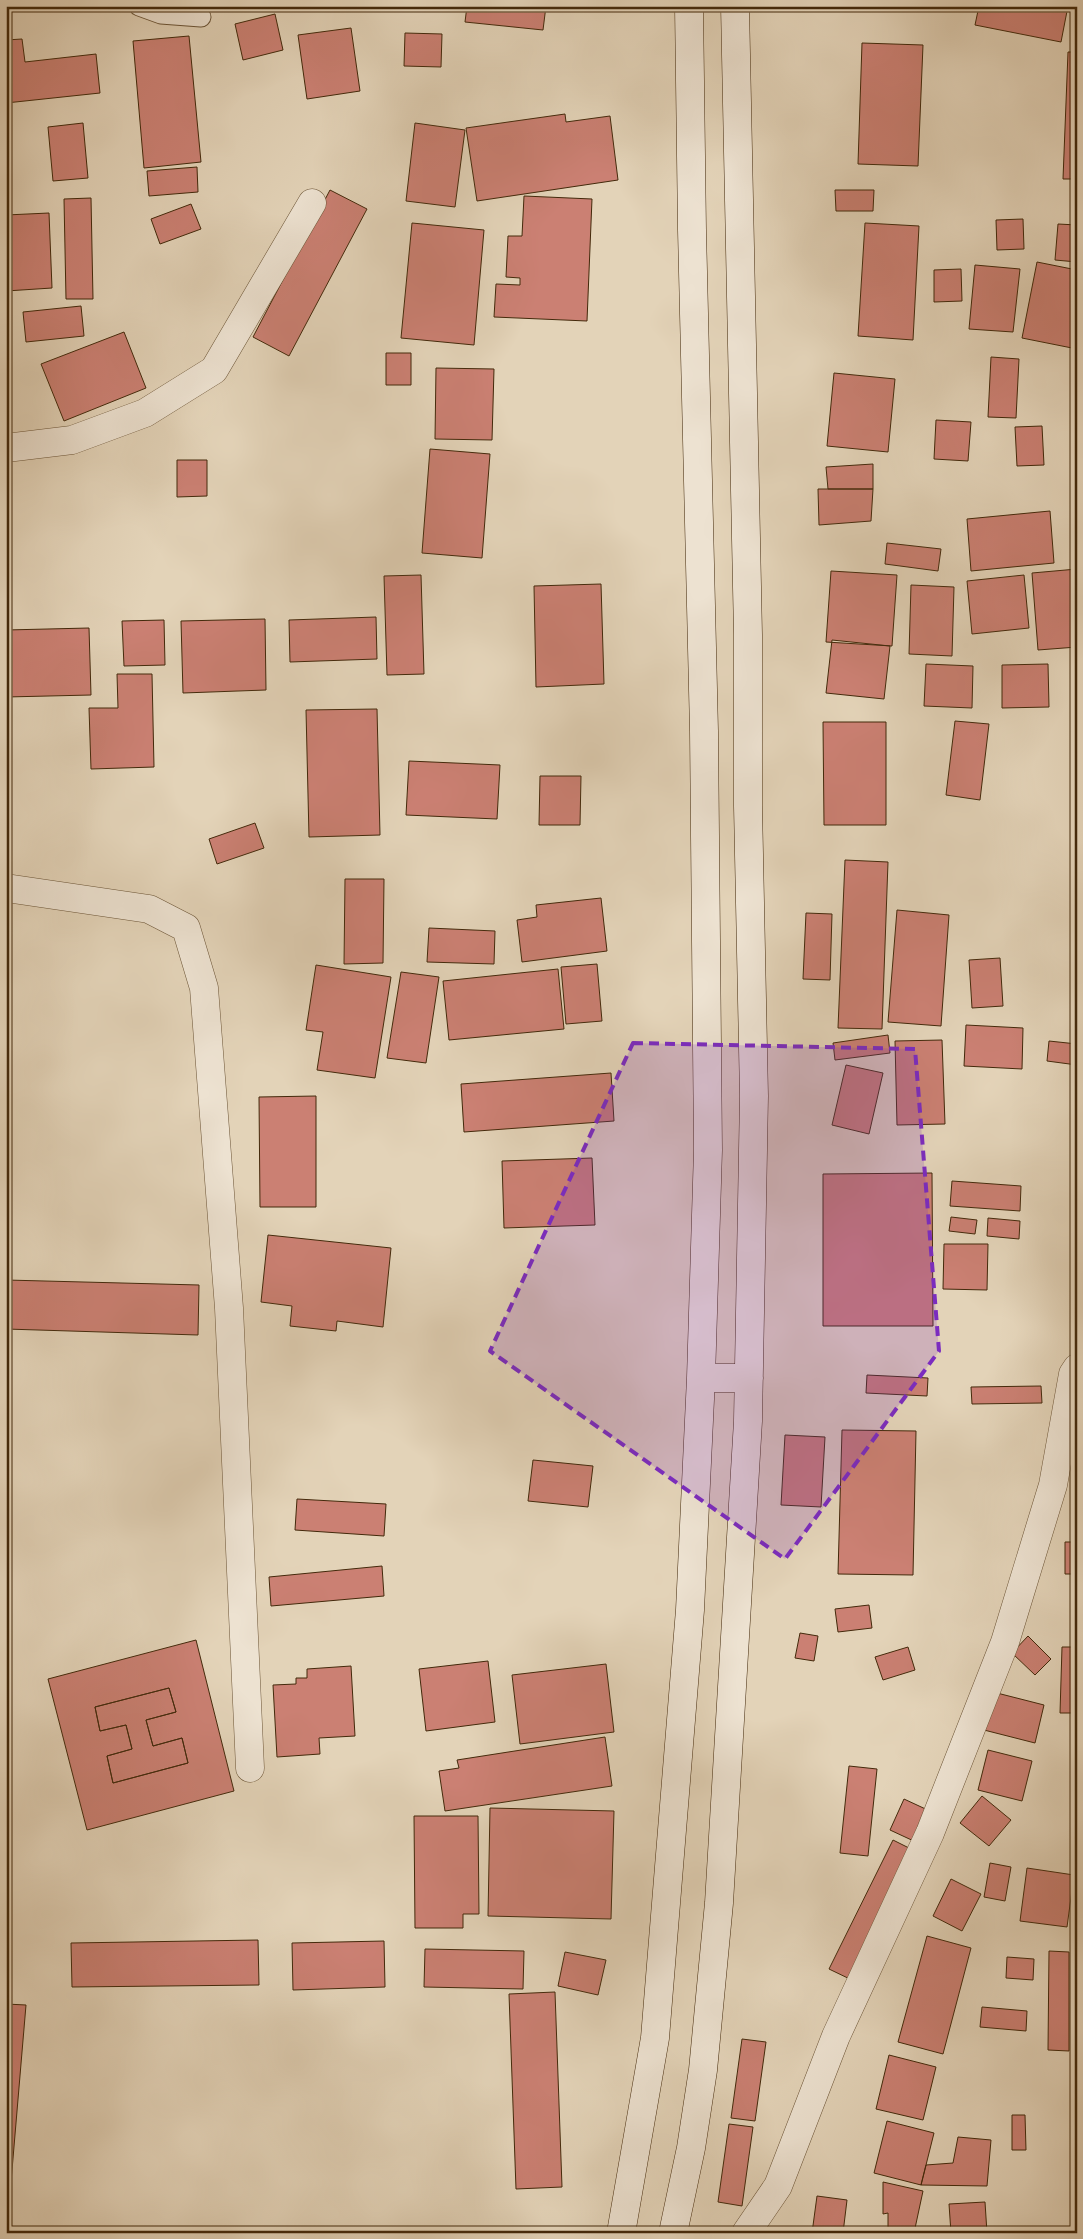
<svg xmlns="http://www.w3.org/2000/svg" width="1083" height="2239" viewBox="0 0 1083 2239" font-family="'IM FELL French Canon',serif">
	<rect width="100%" height="100%" fill="#e3d3b8"/>
	<filter id="stains"><feTurbulence type="fractalNoise" baseFrequency=".004" numOctaves="4"/><feColorMatrix values="0 0 0 0 .2 0 0 0 0 .09 0 0 0 0 .02 0 0 0 .5 -.17"/></filter>
	<radialGradient id="worn" r=".72"><stop offset=".6" stop-color="#630" stop-opacity="0"/><stop offset="1" stop-color="#630" stop-opacity=".3"/></radialGradient>
	<path fill="#cb8073" stroke="#43290b" fill-rule="evenodd" d="M467,6H546L543,30L465,22Z
		M979,6H1068L1061,42L975,25Z
		M275,14L283,50L243,60L235,24Z
		M351,28L360,91L307,99L298,35Z
		M405,33L442,34L441,67L404,66Z
		M189,36L201,162L144,168L133,41Z
		M22,39L25,62L96,54L100,93L6,103V40Z
		M862,43L923,45L918,166L858,164Z
		M1068,52H1077V179H1063Z
		M565,114L566,122L610,116L618,180L477,201L466,128Z
		M83,123L88,178L53,181L48,127Z
		M415,123L465,130L455,207L406,201Z
		M197,167L198,192L149,196L147,171Z
		M330,190L367,209L289,356L253,337Z
		M835,190H874L873,211H836Z
		M524,196L592,199L587,321L494,317L496,284L520,285V278L506,277L508,236H522Z
		M91,198L93,299H66L64,199Z
		M191,204L201,229L160,244L151,219Z
		M49,213L52,288L6,291V215Z
		M1023,219L1024,249L997,250L996,220Z
		M412,223L484,230L474,345L401,338Z
		M865,223L919,226L913,340L858,336Z
		M1058,224L1077,225V262L1055,260Z
		M1037,262L1077,270V349L1022,338Z
		M975,265L1020,269L1013,332L969,329Z
		M961,269L962,301L934,302V270Z
		M81,306L84,336L26,342L23,312Z
		M124,332L146,388L64,421L41,364Z
		M386,353H411V385H386Z
		M991,357L1019,359L1016,418L988,417Z
		M436,368L494,369L492,440L435,439Z
		M834,373L895,379L888,452L827,446Z
		M936,420L971,422L968,461L934,459Z
		M1042,426L1044,465L1017,466L1015,427Z
		M430,449L490,454L482,558L422,553Z
		M177,460H207V496L177,497Z
		M873,464V489H828L826,467Z
		M818,489H873L871,521L819,525Z
		M1050,511L1054,563L971,571L967,519Z
		M887,543L941,549L938,571L885,564Z
		M1077,569V647L1038,650L1032,573Z
		M831,571L897,575L892,646L826,642Z
		M421,575L424,674L387,675L384,576Z
		M1024,575L1029,628L972,634L967,581Z
		M601,584L604,684L536,687L534,586Z
		M911,585L954,587L952,656L909,654Z
		M376,617L377,659L290,662L289,620Z
		M265,619L266,690L183,693L181,621Z
		M164,620L165,665L124,666L122,621Z
		M89,628L91,695L6,697V630Z
		M832,640L890,646L884,699L826,693Z
		M926,664L973,666L972,708L924,706Z
		M1048,664L1049,707L1002,708V665Z
		M117,674H152L154,767L91,769L89,708H118Z
		M377,709L380,835L309,837L306,710Z
		M955,721L989,724L980,800L946,795Z
		M823,722H886V825H824Z
		M409,761L500,765L497,819L406,815Z
		M540,776H581L580,825H539Z
		M255,823L264,848L217,864L209,839Z
		M845,860L888,862L882,1029L838,1028Z
		M345,879H384L383,963L344,964Z
		M601,898L607,951L522,962L517,920L537,917L536,905Z
		M897,910L949,915L941,1026L888,1022Z
		M806,913L832,914L830,980L803,979Z
		M429,928L495,931L494,964L427,962Z
		M1000,958L1003,1006L972,1008L969,960Z
		M597,964L602,1021L566,1024L561,967Z
		M316,965L391,977L375,1078L317,1070L323,1032L306,1030Z
		M558,969L564,1029L449,1040L443,981Z
		M401,972L439,977L426,1063L387,1058Z
		M966,1025L1023,1028L1022,1069L964,1066Z
		M888,1035L890,1053L835,1060L833,1043Z
		M942,1040L945,1124L897,1125L895,1041Z
		M1049,1041L1077,1044V1065L1047,1061Z
		M846,1065L883,1073L869,1134L832,1125Z
		M611,1073L614,1121L464,1132L461,1084Z
		M1076,1094H1077V1153H1072Z
		M316,1096V1207H260L259,1097Z
		M592,1158L595,1225L504,1228L502,1161Z
		M932,1173L933,1326H823V1174Z
		M952,1181L1021,1186L1020,1211L950,1206Z
		M951,1217L977,1220L975,1234L949,1231Z
		M988,1218L1020,1221L1019,1239L987,1236Z
		M268,1235L391,1248L383,1327L337,1321L336,1331L290,1326L292,1306L261,1302Z
		M944,1244H988L987,1290L943,1289Z
		M6,1280L199,1285L198,1335L6,1329Z
		M867,1375L928,1378L927,1396L866,1393Z
		M1041,1386L1042,1403L972,1404L971,1387Z
		M842,1430L916,1431L913,1575L838,1574Z
		M785,1435L825,1437L821,1507L781,1505Z
		M533,1460L593,1466L588,1507L528,1501Z
		M297,1499L386,1504L384,1536L295,1530Z
		M1065,1542H1077V1574H1065Z
		M382,1566L384,1596L271,1606L269,1577Z
		M869,1605L872,1628L838,1632L835,1609Z
		M800,1633L818,1636L814,1661L795,1658Z
		M1028,1636L1051,1659L1035,1675L1012,1653Z
		M196,1640L234,1791L87,1830L48,1679ZM169,1688L176,1712L146,1720L153,1746L182,1738L188,1763L113,1783L107,1756L132,1749L126,1725L100,1731L95,1707Z
		M908,1647L915,1670L883,1680L875,1657Z
		M1062,1647H1077V1713H1060Z
		M488,1661L495,1722L426,1731L419,1669Z
		M606,1664L614,1732L520,1744L512,1675Z
		M351,1666L355,1736L319,1738L320,1754L277,1757L273,1685L296,1684V1678H307V1669Z
		M169,1688L176,1712L146,1720L153,1746L182,1738L188,1763L113,1783L107,1756L132,1749L126,1725L100,1731L95,1707Z
		M993,1692L1044,1705L1035,1743L984,1730Z
		M605,1737L612,1786L445,1811L439,1771L459,1768L457,1760Z
		M988,1750L1032,1761L1022,1801L978,1790Z
		M849,1766L877,1769L868,1856L840,1853Z
		M982,1796L1011,1820L989,1846L960,1823Z
		M904,1799L932,1812L918,1843L890,1830Z
		M490,1808L614,1811L611,1919L488,1916Z
		M414,1816H478L479,1914H463V1928H415Z
		M893,1840L917,1852L854,1981L829,1969Z
		M990,1863L1011,1867L1005,1901L984,1897Z
		M1027,1868L1074,1875L1067,1927L1020,1921Z
		M951,1879L981,1894L962,1931L933,1916Z
		M927,1936L971,1948L943,2054L898,2042Z
		M258,1940L259,1985L72,1987L71,1943Z
		M384,1941L385,1987L293,1990L292,1943Z
		M425,1949L524,1951L523,1989L424,1987Z
		M1049,1951L1069,1952V2051L1048,2050Z
		M565,1952L606,1960L598,1995L558,1986Z
		M1007,1957L1034,1959L1033,1980L1006,1978Z
		M555,1992L562,2187L516,2189L509,1994Z
		M6,2004L26,2005L11,2182H6Z
		M982,2007L1027,2011L1026,2031L980,2027Z
		M742,2039L766,2042L755,2121L731,2118Z
		M889,2055L936,2067L923,2120L876,2109Z
		M1012,2115H1025L1026,2150H1012Z
		M887,2121L934,2133L921,2185L874,2173Z
		M729,2124L753,2127L742,2206L718,2202Z
		M958,2137L991,2140L987,2186L921,2185L926,2165L953,2163Z
		M883,2182L923,2191L914,2233H888V2213L883,2214Z
		M817,2196L847,2200L843,2233H812Z
		M985,2202L987,2233H951L949,2204Z"/>
	<g fill="none" stroke-linecap="round" stroke-linejoin="round">
		<defs>
			<path id="lane" d="M139,6L161,14L201,17"/>
			<path id="street" d="M6,448L72,440L145,413L214,370L312,203
				M6,888L149,909L186,928L204,988L229,1308L250,1768
				M746,2233L778,2186L836,2036L930,1833L1005,1642L1053,1485L1073,1374L1077,1368"/>
			<path id="secondary" d="M701,1378H749
				M621,2233L655,2038L690,1610L701,1378L708,1150L704,731L692,230L689,6
				M673,2233L691,2148L703,2070L719,1903L748,1421L754,1096L748,806V635L735,6"/>
		</defs>
		<use href="#lane" stroke="#6b5436" stroke-width="21"/>
		<use href="#street" stroke="#6b5436" stroke-width="29"/>
		<use href="#secondary" stroke="#43290b" stroke-width="29"/>
		<use href="#lane" stroke="#ede2d1" stroke-width="19"/>
		<use href="#street" stroke="#ede2d1" stroke-width="28"/>
		<use href="#secondary" stroke="#ede2d1" stroke-width="28"/>
	</g>
	<path fill="#7b2cbf" fill-opacity="0.2" stroke="#7b2cbf" stroke-width="4" stroke-dasharray="10 6" stroke-linejoin="round" d="M633,1043L915,1049L939,1351L785,1559L490,1351Z"/>
	<rect width="1083" height="2239" fill="none" stroke="#e3d3b8" stroke-width="25"/>
	<rect x="8" y="8" width="1068" height="2224" fill="none" stroke="#43290b" stroke-width="2.5"/>
	<rect x="12" y="12" width="1058" height="2214" fill="none" stroke="#43290b"/>
	<rect width="100%" height="100%" filter="url(#stains)"/>
	<rect width="100%" height="100%" fill="url(#worn)"/>
</svg>
